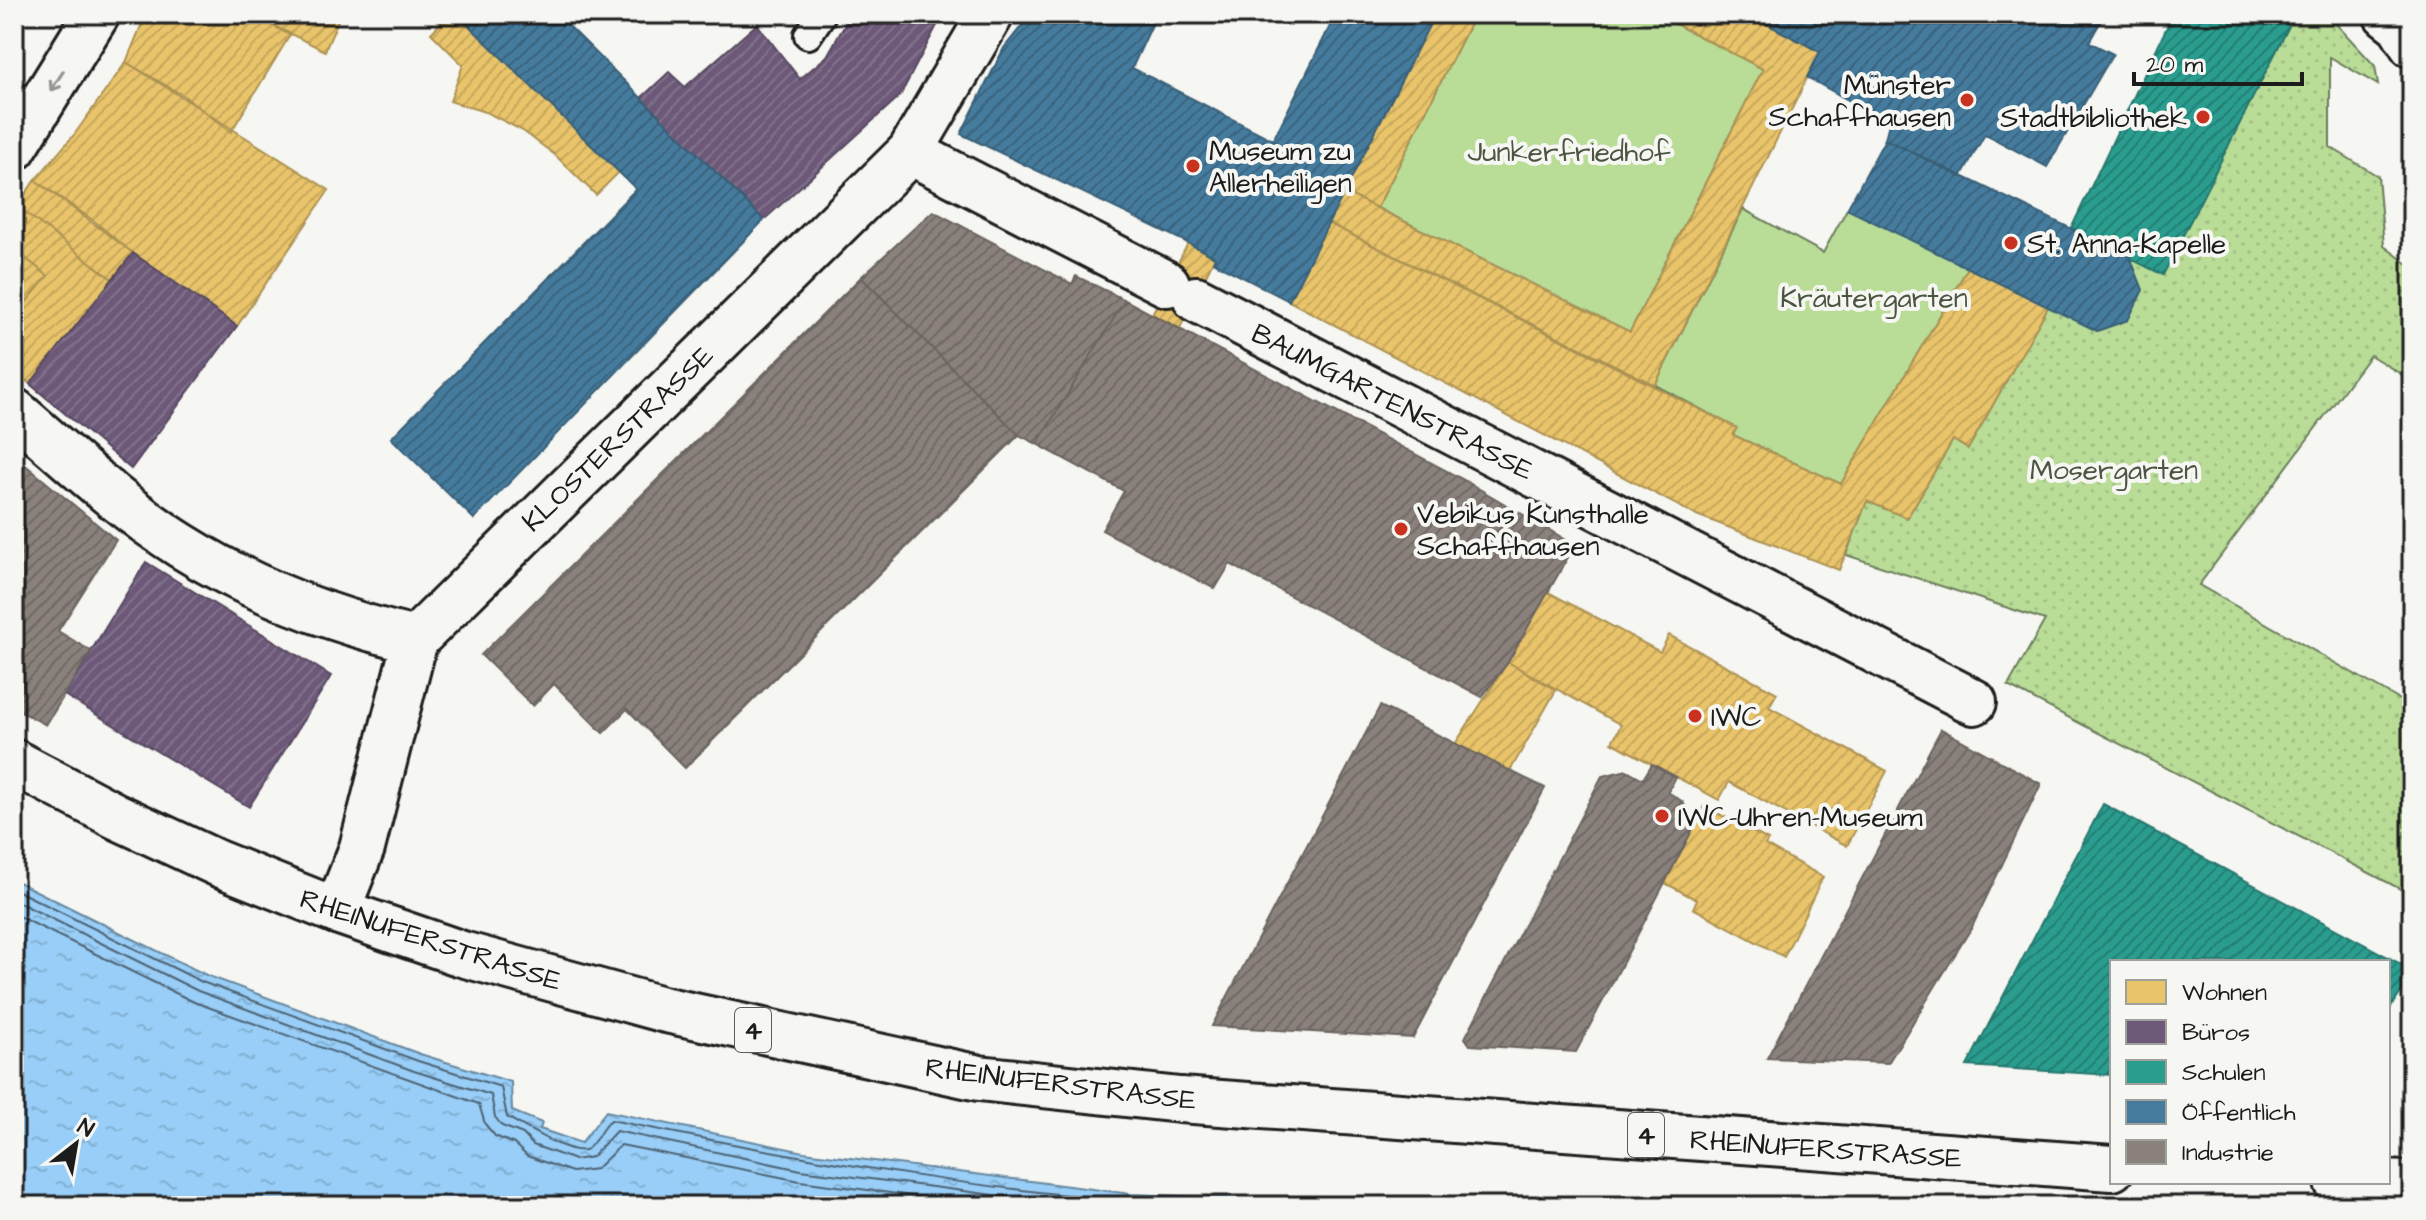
<svg xmlns="http://www.w3.org/2000/svg" width="2426" height="1220" viewBox="0 0 2426 1220" font-family="'Architects Daughter',sans-serif">
	<defs>
		<pattern id="park-dots" width="8" height="8" patternUnits="userSpaceOnUse" patternTransform="scale(2)"><rect width="8" height="8" fill="#b9dd97"/><path d="M2 2h.1M6 6h.1" fill="none" stroke="#9ebd82" stroke-width="1.8" stroke-linecap="round"/></pattern>
		<pattern id="water-ripples" width="26" height="14" patternUnits="userSpaceOnUse" patternTransform="scale(2)"><rect width="26" height="14" fill="#98cef7"/><path d="M2 4q2-2 4 0t4 0M15 11q2-2 4 0t4 0" fill="none" stroke="#82b0d3"/></pattern>
		<pattern id="homes-hatch" width="6" height="6" patternUnits="userSpaceOnUse" patternTransform="scale(2)"><rect width="6" height="6" fill="#e9c46a"/><path d="M-1 1l2-2M0 6l6-6M5 7l2-2" fill="none" stroke="#c7a85b"/></pattern>
		<pattern id="offices-hatch" width="6" height="6" patternUnits="userSpaceOnUse" patternTransform="scale(2)"><rect width="6" height="6" fill="#6d597a"/><path d="M-1 1l2-2M0 6l6-6M5 7l2-2" fill="none" stroke="#80728a"/></pattern>
		<pattern id="schools-hatch" width="6" height="6" patternUnits="userSpaceOnUse" patternTransform="scale(2)"><rect width="6" height="6" fill="#2a9d8f"/><path d="M-1 1l2-2M0 6l6-6M5 7l2-2" fill="none" stroke="#237f74"/></pattern>
		<pattern id="public-hatch" width="6" height="6" patternUnits="userSpaceOnUse" patternTransform="scale(2)"><rect width="6" height="6" fill="#457b9d"/><path d="M-1 1l2-2M0 6l6-6M5 7l2-2" fill="none" stroke="#39647f"/></pattern>
		<pattern id="industry-hatch" width="6" height="6" patternUnits="userSpaceOnUse" patternTransform="scale(2)"><rect width="6" height="6" fill="#8a817c"/><path d="M-1 1l2-2M0 6l6-6M5 7l2-2" fill="none" stroke="#706965"/></pattern>
	</defs>
	<rect width="100%" height="100%" fill="#f6f6f2"/>
	<filter id="ink" filterUnits="userSpaceOnUse"><feTurbulence type="fractalNoise" baseFrequency=".0125" numOctaves="2"/><feDisplacementMap in="SourceGraphic" scale="16" xChannelSelector="R" yChannelSelector="G"/><feConvolveMatrix kernelMatrix="1 2 1 2 8 2 1 2 1" color-interpolation-filters="sRGB"/></filter>
	<g filter="url(#ink)">
		<path fill="#b9dd97" stroke="#6a7c5a" stroke-width="2" d="M1475,14H1656L1763,69L1630,332L1377,208Z
			M1743,209L1823,253L1847,209L1969,266L1841,484L1733,435L1736,428L1655,385Z"/>
		<path fill="url(#park-dots)" stroke="#6a7c5a" stroke-width="2" d="M2295,14H2327L2375,66L2378,85L2330,57V147L2378,176L2384,246L2412,267V381L2370,355L2199,585L2412,707V895L2008,686L2045,620L1846,555L1867,501L1907,518L1953,440L1968,449L2049,305L2097,331L2128,320L2142,290L2130,257L2163,274Z"/>
		<path fill="url(#water-ripples)" stroke="#66879f" stroke-width="2" d="M14,880L206,975L420,1054L511,1082L512,1111L542,1123L540,1129L581,1143L606,1111L804,1152L1131,1194L1421,1206H14Z"/>
		<path fill="url(#homes-hatch)" stroke="#ac9253" stroke-width="2" d="M146,14H260L258,18L290,35L231,132L184,96L126,62Z
			M260,14H330L339,18L325,51L258,18Z
			M449,14H457L619,172L596,195L555,155L523,131L488,113L450,101L463,65L431,33Z
			M1435,14H1475L1377,208L1344,192Z
			M1656,14H1748L1820,52L1655,385L1328,223L1344,192L1630,332L1763,69Z
			M126,62L329,190L237,326L147,265L94,221L35,180L74,135Z
			M35,180L133,253L112,279L17,206Z
			M17,206L112,279L30,384L14,370V317L48,276L14,249Z
			M1328,223L1737,428L1733,435L1841,484L1969,266L2049,305L1968,449L1953,440L1907,518L1867,501L1839,570L1694,514L1289,301Z
			M1188,243L1215,257L1180,328L1152,314Z
			M14,249L48,276L14,317Z
			M1548,592L1660,652L1669,635L1777,693L1769,707L1887,771L1847,846L1729,782L1719,800L1652,764L1612,742L1621,725L1508,662Z
			M1508,662L1556,690L1510,771L1455,744Z
			M1704,806L1768,840L1765,845L1823,877L1784,957L1693,908L1697,900L1665,883Z"/>
		<path fill="url(#offices-hatch)" stroke="#55475e" stroke-width="2" d="M851,14H943L900,96L764,220L640,99L669,72L685,87L757,24L800,79L827,56Z
			M133,253L237,326L131,469L30,384Z
			M146,562L331,676L249,807L64,695Z"/>
		<path fill="url(#schools-hatch)" stroke="#26766c" stroke-width="2" d="M2173,14H2295L2163,275L2071,229Z
			M2103,804L2412,970V976L2388,1012V962H2112L2111,1075L1967,1066Z"/>
		<path fill="url(#public-hatch)" stroke="#395e76" stroke-width="2" d="M457,14H557L764,220L474,519L391,438L636,189Z
			M1031,14H1157L1132,68L1273,140L1336,14H1435L1289,301L1213,262L1215,257L1188,243L961,134L1004,48Z
			M1748,14H2105L2089,42L2113,54L2047,167L1985,134L1961,177L1885,139L1889,123L1807,77L1820,52Z
			M1885,139L2130,257L2143,290L2128,320L2097,331L1847,209Z"/>
		<path fill="url(#industry-hatch)" stroke="#69635f" stroke-width="2" d="M933,211L1072,284L1076,276L1125,300L1037,444L1019,435L861,277Z
			M861,277L1019,435L685,768L627,709L603,733L554,684L533,706L481,655Z
			M1125,300L1464,480L1575,545L1508,662L1482,697L1230,564L1215,589L1102,530L1124,491L1037,444Z
			M23,463L116,540L58,631L91,651L46,725L14,708V474Z
			M1380,706L1545,788L1413,1038L1212,1026Z
			M1941,729L2041,784L1972,927L1888,1063L1767,1058Z
			M1652,764L1676,777L1668,792L1683,802L1694,827L1576,1052L1470,1045L1465,1038L1602,776L1627,770L1643,779Z"/>
		<g fill="none" stroke-linecap="round" stroke-linejoin="round">
			<path stroke="#4e6374" stroke-width="2" d="M14,889L202,982L418,1061L501,1087L507,1117C520,1124 574,1158 587,1149C597,1142 601,1127 611,1120C812,1161 1015,1198 1220,1206
				M14,900L198,991L414,1071L491,1095L495,1117L502,1126L523,1134L533,1145L575,1160L592,1157L616,1131L801,1170L1080,1206
				M14,914L194,1002L479,1104L485,1124L495,1136L514,1144L527,1156L572,1172L596,1169L621,1145L800,1181L988,1206"/>
			<defs>
				<path id="service" d="M808,35L822,14"/>
				<path id="minor" d="M2386,14L2400,25L2412,45
					M14,148L97,14
					M910,152L1167,284
					M1196,299L1974,702
					M14,411C68,457 121,508 182,546C252,590 334,621 415,640
					M337,911L362,848L415,640L910,152L991,14"/>
				<path id="primary" d="M14,762L116,816L217,863L337,911L462,954L662,1009L979,1078L1180,1100L2112,1168
					M2337,1182L2412,1184"/>
			</defs>
			<use href="#service" stroke="#1c1c1c" stroke-width="32"/>
			<use href="#minor" stroke="#1c1c1c" stroke-width="50"/>
			<use href="#primary" stroke="#1c1c1c" stroke-width="50"/>
			<use href="#service" stroke="#f6f6f2" stroke-width="26"/>
			<use href="#minor" stroke="#f6f6f2" stroke-width="44"/>
			<use href="#primary" stroke="#f6f6f2" stroke-width="44"/>
		</g>
		<defs><path id="oneway-shaft" d="M-6 0H5M1.5-3L5.5 0L1.5 3" fill="none" stroke-width="1.6" stroke-linecap="round" stroke-linejoin="round" transform="scale(2)"/></defs>
		<use stroke="#949492" href="#oneway-shaft" transform="translate(57 81) rotate(123)"/>
	</g>
	<g fill="#c8321e" stroke="#f6f6f2" stroke-width="3">
		<circle cx="1967" cy="100" r="8"/>
		<circle cx="2203" cy="117" r="8"/>
		<circle cx="1193" cy="166" r="8"/>
		<circle cx="2011" cy="243" r="8"/>
		<circle cx="1401" cy="529" r="8"/>
		<circle cx="1695" cy="716" r="8"/>
		<circle cx="1662" cy="816" r="8"/>
	</g>
	<g text-anchor="middle" stroke-width="8" stroke-linejoin="round" paint-order="stroke">
		<g fill="#f6f6f2" stroke="#5d5d5c" stroke-width="2">
			<rect x="735" y="1008" width="36" height="44" rx="6"/>
			<rect x="1628" y="1113" width="36" height="44" rx="6"/>
		</g>
		<g font-size="26" font-weight="bold" fill="#1c1c1c">
			<text x="753" y="1039">4</text>
			<text x="1646" y="1144">4</text>
		</g>
		<g font-size="28" fill="#1c1c1c" stroke="#f6f6f2" text-anchor="start">
			<text x="1951" y="94" text-anchor="end">Münster<tspan x="1951" dy="32">Schaffhausen</tspan></text>
			<text x="2187" y="127" text-anchor="end">Stadtbibliothek</text>
			<text x="1209" y="160">Museum zu<tspan x="1209" dy="32">Allerheiligen</tspan></text>
			<text x="2027" y="253">St. Anna-Kapelle</text>
			<text x="1417" y="523">Vebikus Kunsthalle<tspan x="1417" dy="32">Schaffhausen</tspan></text>
			<text x="1711" y="726">IWC</text>
			<text x="1678" y="826">IWC-Uhren-Museum</text>
		</g>
		<g font-size="28" fill="#4b5641" stroke="#f6f6f2">
			<text x="1569" y="161">Junkerfriedhof</text>
			<text x="1874" y="307">Kräutergarten</text>
			<text x="2114" y="479">Mosergarten</text>
		</g>
		<g font-size="28" fill="#1c1c1c" stroke="#f6f6f2">
			<text transform="translate(1393 401) rotate(27)" y="10">BAUMGARTENSTRASSE</text>
			<text transform="translate(617 438) rotate(-44)" y="10">KLOSTERSTRASSE</text>
			<text transform="translate(431 939) rotate(18)" y="10">RHEINUFERSTRASSE</text>
			<text transform="translate(1061 1083) rotate(7)" y="10">RHEINUFERSTRASSE</text>
			<text transform="translate(1826 1148) rotate(4)" y="10">RHEINUFERSTRASSE</text>
		</g>
	</g>
	<rect width="2426" height="1220" fill="none" stroke="#f6f6f2" stroke-width="48"/>
	<rect x="24" y="24" width="2378" height="1172" fill="none" stroke="#1c1c1c" stroke-width="3" filter="url(#ink)"/>
	<rect x="2110" y="960" width="280" height="224" fill="#f6f6f2" stroke="#9f9f9c" stroke-width="2"/>
	<rect x="2126" y="980" width="40" height="24" fill="#e9c46a" stroke="#9f9f9c" stroke-width="2"/>
	<text x="2182" y="1000" font-size="24" fill="#1c1c1c">Wohnen</text>
	<rect x="2126" y="1020" width="40" height="24" fill="#6d597a" stroke="#9f9f9c" stroke-width="2"/>
	<text x="2182" y="1040" font-size="24" fill="#1c1c1c">Büros</text>
	<rect x="2126" y="1060" width="40" height="24" fill="#2a9d8f" stroke="#9f9f9c" stroke-width="2"/>
	<text x="2182" y="1080" font-size="24" fill="#1c1c1c">Schulen</text>
	<rect x="2126" y="1100" width="40" height="24" fill="#457b9d" stroke="#9f9f9c" stroke-width="2"/>
	<text x="2182" y="1120" font-size="24" fill="#1c1c1c">Öffentlich</text>
	<rect x="2126" y="1140" width="40" height="24" fill="#8a817c" stroke="#9f9f9c" stroke-width="2"/>
	<text x="2182" y="1160" font-size="24" fill="#1c1c1c">Industrie</text>
	<g transform="translate(76 1144) rotate(31)" stroke="#f6f6f2" stroke-width="6" paint-order="stroke">
	<path d="M0-6L14 30L0 20L-14 30Z" fill="#1c1c1c"/>
	<text y="-12" font-size="22" font-weight="bold" text-anchor="middle" fill="#1c1c1c">N</text>
	</g>
	<path d="M2134 72v12h168v-12" fill="none" stroke="#1c1c1c" stroke-width="4"/>
	<text x="2146" y="72" font-size="24" fill="#1c1c1c" stroke="#f6f6f2" stroke-width="6" paint-order="stroke">20 m</text>
</svg>
